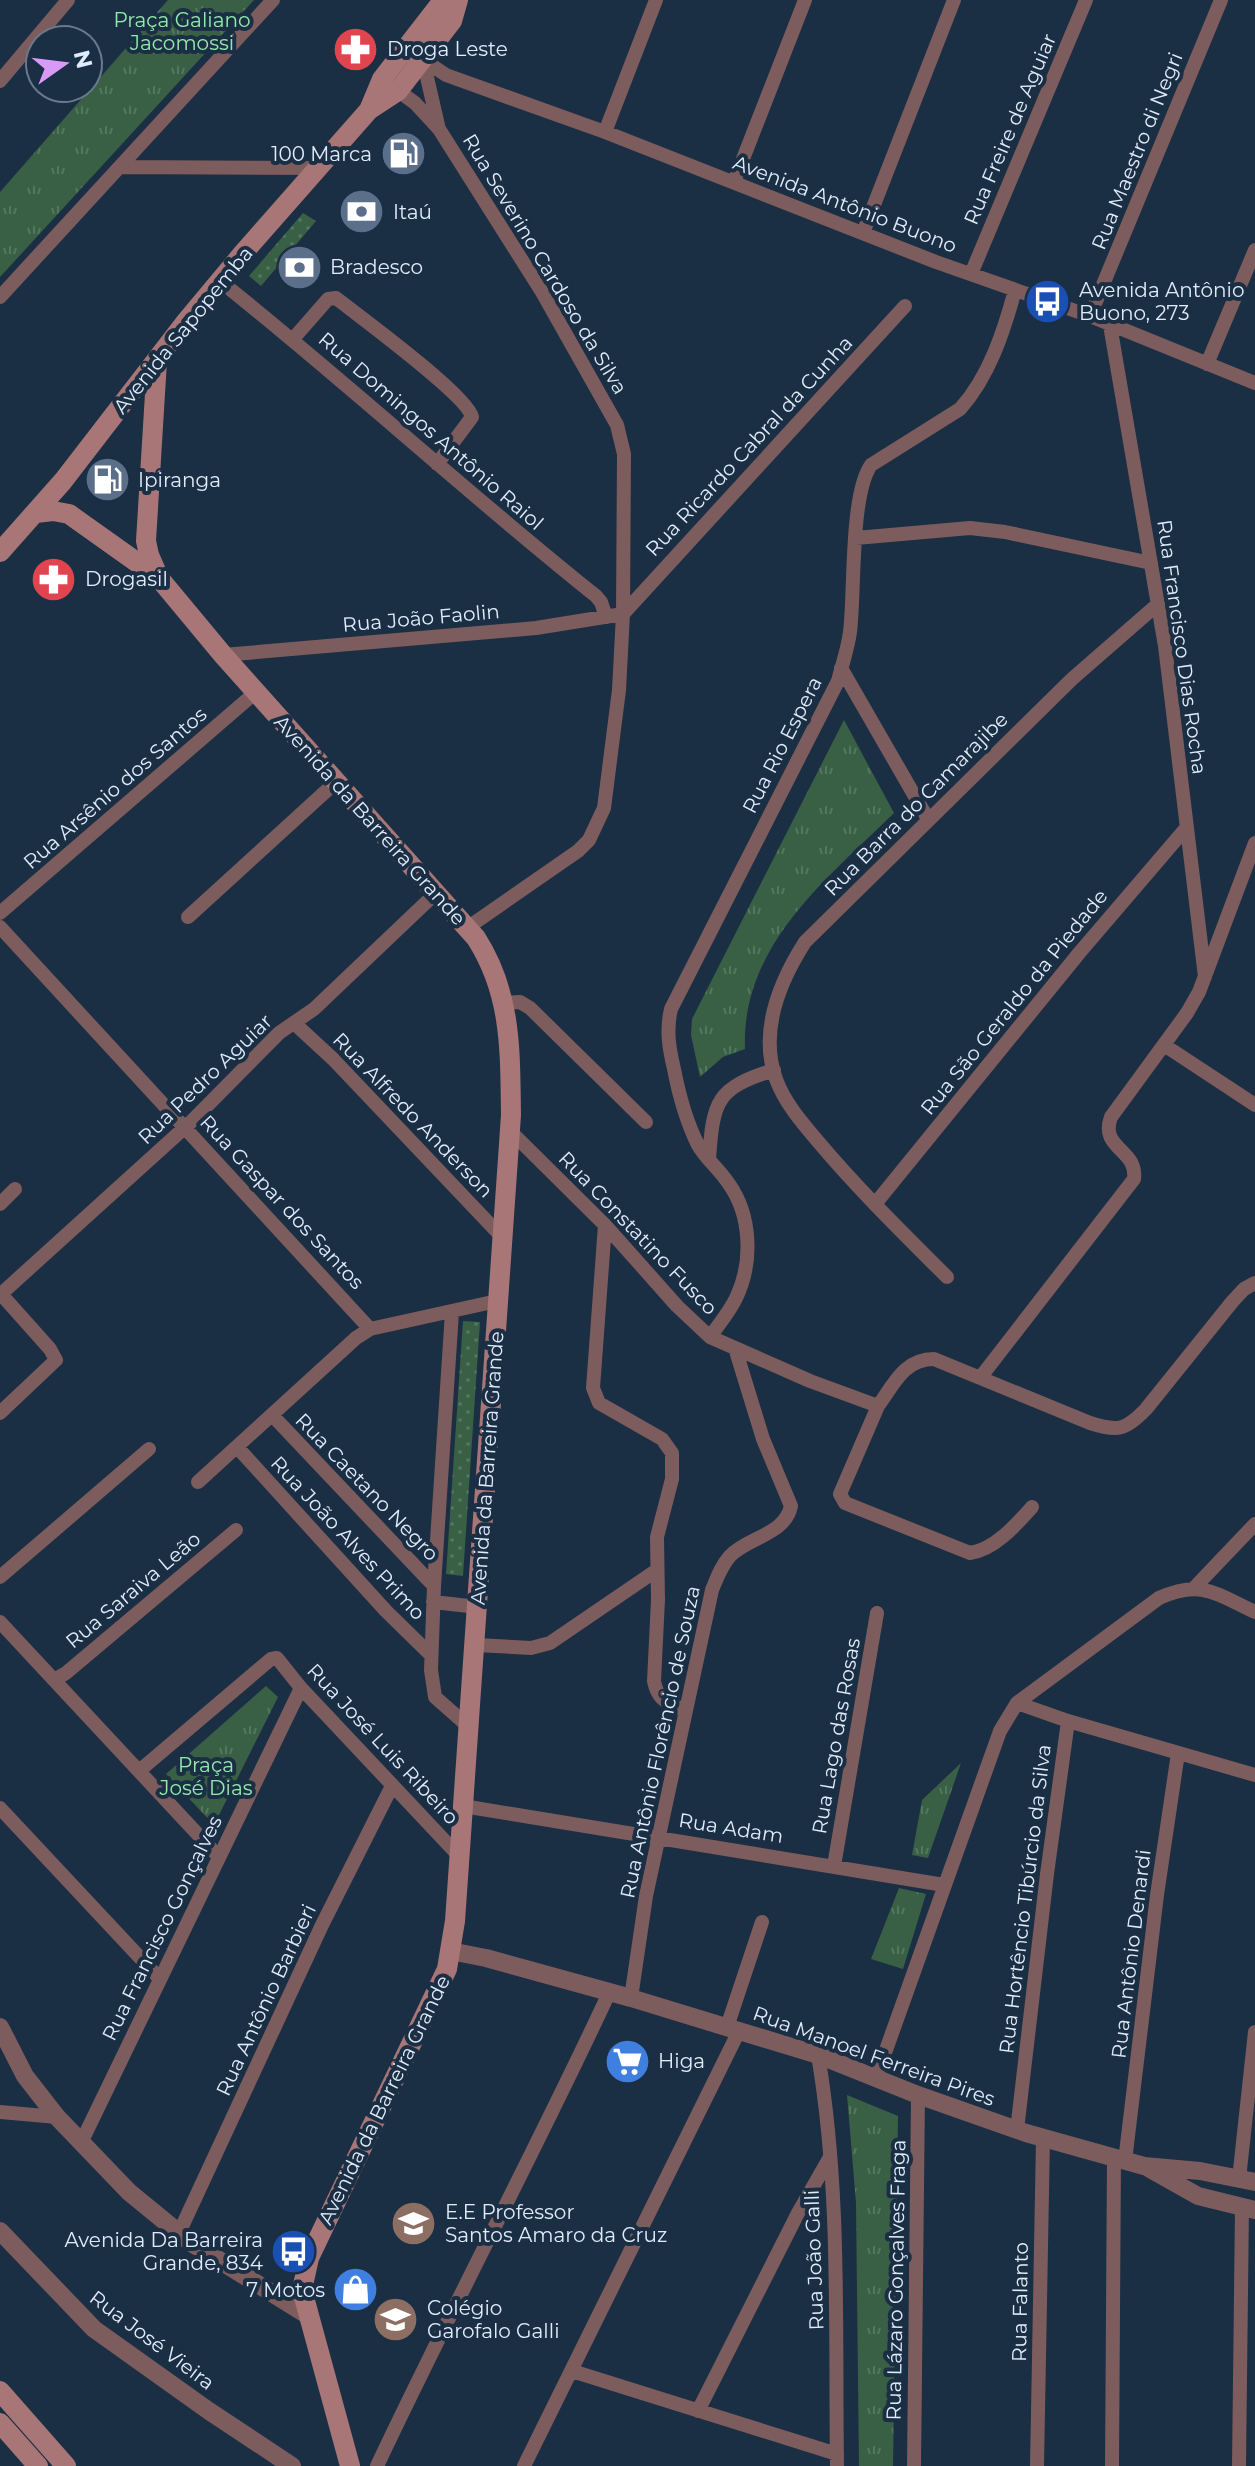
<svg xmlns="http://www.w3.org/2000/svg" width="1255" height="2466" viewBox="0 0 1255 2466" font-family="Montserrat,sans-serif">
	<defs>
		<pattern id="grass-dots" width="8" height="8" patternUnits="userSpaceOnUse" patternTransform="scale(2)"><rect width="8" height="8" fill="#396044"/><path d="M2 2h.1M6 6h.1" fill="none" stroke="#557760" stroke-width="1.8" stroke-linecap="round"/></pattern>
		<pattern id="park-tufts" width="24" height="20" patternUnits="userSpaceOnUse" patternTransform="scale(2)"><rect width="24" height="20" fill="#396044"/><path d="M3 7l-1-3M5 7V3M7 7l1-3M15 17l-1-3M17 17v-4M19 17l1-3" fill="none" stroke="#557760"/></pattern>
	</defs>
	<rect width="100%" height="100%" fill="#1a2e44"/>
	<path fill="url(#grass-dots)" d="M303,213L316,221L261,286L249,276Z
		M463,1321L480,1322L463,1576L446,1574Z"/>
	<path fill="url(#park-tufts)" d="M168,0H254L0,277V192Z
		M844,720L894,813C827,879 741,945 745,1049L723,1057L700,1077L691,1035L692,1019Z
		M266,1686L278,1697L214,1825L166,1774Z
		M961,1763L928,1858L912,1855L922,1800Z
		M899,1888L926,1894L903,1969L871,1959Z
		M847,2095L898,2116L893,2466H859L856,2203Z"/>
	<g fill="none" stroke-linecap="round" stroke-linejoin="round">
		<path stroke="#7c5c5c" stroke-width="14" d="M415,54L446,75L605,132L936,262L1090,316L1255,383
			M423,60L438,125
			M0,81L68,0
			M393,87L415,103L439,129L542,292L617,425L624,454L623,614L619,690L604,808L589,840L578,851L467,928
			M605,132L656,0
			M120,167L319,168
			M734,182L805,0
			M863,233L954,0
			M971,274L1086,0
			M220,281C348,383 468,494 596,596L601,602L606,617
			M0,297L273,0
			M1090,316L1221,0
			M1110,325L1165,646L1205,977
			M293,339L328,299L336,298C359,316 468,396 472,417L437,464
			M1207,364L1255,250
			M856,538L970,528L1005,532L1151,563
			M223,655L536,628L623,614L905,306
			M841,668L928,819
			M0,913L256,692
			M188,917L336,782
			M0,927L370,1329
			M503,1003L520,1002L530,1008L646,1122
			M294,1023L333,1059L502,1237
			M1164,1045L1255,1105
			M510,1131L605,1225L677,1306L710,1337L810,1381L878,1406C894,1384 904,1359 934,1359L1090,1423C1118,1432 1126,1430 1146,1409L1232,1302L1244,1289L1255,1283
			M709,1160C713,1101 716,1088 774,1070
			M0,1204L15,1189
			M875,1204L1080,952L1187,827
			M605,1225L593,1388L599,1403L662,1439L672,1453V1479L657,1537L658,1600L654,1681C658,1702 668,1702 686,1711
			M947,1277C904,1234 860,1191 821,1145C804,1125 785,1104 776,1079C759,1032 780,981 805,942L1072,679L1158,604
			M0,1293L50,1349L56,1360L0,1413
			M1,1294L192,1121L279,1033L314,1009L436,893
			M452,1312L434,1586L431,1670L435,1697L469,1727
			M710,1337C719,1324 731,1310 737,1296C753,1261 751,1215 729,1184C720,1170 706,1159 698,1145C686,1121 679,1095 674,1069C669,1048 666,1030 671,1009L838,681C842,665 848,648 850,632C855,592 850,495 871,465L960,409C989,377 1004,331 1015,290
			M980,1378L1134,1179C1138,1149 1099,1149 1111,1117L1187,1013L1199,992L1255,843
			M878,1406L840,1494L845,1503L970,1553C994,1550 1016,1525 1032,1507
			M272,1415L434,1586
			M237,1447L386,1611L431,1655
			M198,1482L356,1338L370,1329L497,1301
			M0,1577L149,1449
			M1195,1587L1255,1524
			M433,1602L478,1607
			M0,1622L218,1856
			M476,1645L531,1648L550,1643L657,1570
			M54,1680L66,1673L236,1530
			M1017,1703L1068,1721L1255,1775
			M139,1771L271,1659L277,1658L301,1688L460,1857
			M463,1806L944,1885
			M0,1808L160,1979
			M834,1866L877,1613
			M631,1998L646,1896L712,1590C717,1578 721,1566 730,1556C748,1537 785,1535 791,1506L763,1439L735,1348
			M727,2027L762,1922
			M818,2055C841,2190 835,2329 837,2466
			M876,2078L1000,1731L1017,1703L1159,1598C1202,1579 1216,1594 1255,1612
			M0,2112L57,2117
			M1017,2130L1047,1874L1068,1721
			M81,2143L301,1688
			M1125,2161L1157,1895L1178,1753
			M1239,2179L1255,2032
			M179,2233L322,1925L392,1786
			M572,2371L837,2454
			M698,2411L798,2213L830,2157
			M377,2466C452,2307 535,2152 609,1993
			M524,2466L739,2031
			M914,2466L918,2095
			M1037,2466L1043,2138
			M1112,2466L1114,2158
			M1239,2466L1242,2207"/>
		<path stroke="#7c5c5c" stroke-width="18" d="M450,1951L486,1958L631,1998L818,2055L918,2095L1026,2133L1144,2166L1200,2171L1255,2182
			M0,2027L25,2076L57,2117L129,2192L190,2242L309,2316
			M1150,2169L1198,2196L1255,2210
			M0,2231L94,2329L209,2411L292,2466"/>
		<path stroke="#a87676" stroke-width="20" d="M369,110L382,79L437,8L451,0
			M157,361L146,541L149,555L159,578
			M36,513L53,511L69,514L159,578L223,655L476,938C512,994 510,1051 511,1115L455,1921L447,1969L309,2258L302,2290L350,2466
			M0,552L63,481L184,324L244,252L369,110L398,91L452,21L458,0
			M0,2391L66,2466
			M0,2423L38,2466"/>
	</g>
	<defs>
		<symbol id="pharmacy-disc" viewBox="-11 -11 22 22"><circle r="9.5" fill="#e0444e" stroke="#1a2e44"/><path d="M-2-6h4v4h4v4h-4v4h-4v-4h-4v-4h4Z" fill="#fff"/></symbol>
		<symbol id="fuel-disc" viewBox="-11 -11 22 22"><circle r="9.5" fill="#5c6f8a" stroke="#1a2e44"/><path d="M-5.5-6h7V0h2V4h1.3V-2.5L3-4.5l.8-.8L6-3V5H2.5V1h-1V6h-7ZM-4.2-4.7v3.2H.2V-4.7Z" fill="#fff"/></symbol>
		<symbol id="bank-disc" viewBox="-11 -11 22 22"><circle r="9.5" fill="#5c6f8a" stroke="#1a2e44"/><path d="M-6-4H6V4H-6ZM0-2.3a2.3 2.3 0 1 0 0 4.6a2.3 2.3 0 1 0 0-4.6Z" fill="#fff"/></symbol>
		<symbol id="bus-disc" viewBox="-11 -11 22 22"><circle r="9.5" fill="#1a4fb4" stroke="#1a2e44"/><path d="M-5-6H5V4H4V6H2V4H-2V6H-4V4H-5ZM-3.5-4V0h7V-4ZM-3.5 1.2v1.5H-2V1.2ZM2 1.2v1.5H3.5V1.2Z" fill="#fff"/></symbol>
		<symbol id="supermarket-disc" viewBox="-11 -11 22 22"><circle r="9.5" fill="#3f7fe0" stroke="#1a2e44"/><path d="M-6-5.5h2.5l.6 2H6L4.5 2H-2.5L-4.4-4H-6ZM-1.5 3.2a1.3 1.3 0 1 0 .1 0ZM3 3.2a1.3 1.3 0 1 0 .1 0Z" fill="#fff"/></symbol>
		<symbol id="school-disc" viewBox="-11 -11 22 22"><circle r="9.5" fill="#8d6e63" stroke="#1a2e44"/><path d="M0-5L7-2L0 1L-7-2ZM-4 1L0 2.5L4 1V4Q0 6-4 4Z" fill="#fff"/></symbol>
		<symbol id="shop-disc" viewBox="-11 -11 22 22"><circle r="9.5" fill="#3f7fe0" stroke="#1a2e44"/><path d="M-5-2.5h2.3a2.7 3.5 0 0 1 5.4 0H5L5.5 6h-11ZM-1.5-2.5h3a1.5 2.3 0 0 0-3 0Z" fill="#fff"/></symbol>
	</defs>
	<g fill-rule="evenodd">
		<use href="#pharmacy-disc" x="330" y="24" width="51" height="51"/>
		<use href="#fuel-disc" x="378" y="128" width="51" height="51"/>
		<use href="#bank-disc" x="336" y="186" width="51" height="51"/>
		<use href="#bank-disc" x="274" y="242" width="51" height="51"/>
		<use href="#bus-disc" x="1022" y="276" width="51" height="51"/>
		<use href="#fuel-disc" x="82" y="454" width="51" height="51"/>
		<use href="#pharmacy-disc" x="28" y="554" width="51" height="51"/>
		<use href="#supermarket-disc" x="602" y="2036" width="51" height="51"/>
		<use href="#school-disc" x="388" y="2198" width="51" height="51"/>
		<use href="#bus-disc" x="268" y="2226" width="51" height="51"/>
		<use href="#shop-disc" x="330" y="2264" width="51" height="51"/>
		<use href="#school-disc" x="370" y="2294" width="51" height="51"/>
	</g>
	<g text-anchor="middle" stroke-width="8" stroke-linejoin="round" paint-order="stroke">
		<g font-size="20" fill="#92eaab" stroke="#1a2e44">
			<text x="182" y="27">Praça Galiano<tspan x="182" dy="23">Jacomossi</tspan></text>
			<text x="206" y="1772">Praça<tspan x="206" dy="23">José Dias</tspan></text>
		</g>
		<g font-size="20" fill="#e0ecfb" stroke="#1a2e44" text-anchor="start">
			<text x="387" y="56">Droga Leste</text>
			<text x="372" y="161" text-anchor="end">100 Marca</text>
			<text x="393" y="219">Itaú</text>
			<text x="330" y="274">Bradesco</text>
			<text x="1079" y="297">Avenida Antônio<tspan x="1079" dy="23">Buono, 273</tspan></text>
			<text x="138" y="487">Ipiranga</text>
			<text x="85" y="586">Drogasil</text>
			<text x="658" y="2068">Higa</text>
			<text x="445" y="2219">E.E Professor<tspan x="445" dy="23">Santos Amaro da Cruz</tspan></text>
			<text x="263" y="2247" text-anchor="end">Avenida Da Barreira<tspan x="263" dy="23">Grande, 834</tspan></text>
			<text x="325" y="2297" text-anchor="end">7 Motos</text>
			<text x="427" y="2315">Colégio<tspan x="427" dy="23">Garofalo Galli</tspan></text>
		</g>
		<g font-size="20" fill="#e0ecfb" stroke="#1a2e44">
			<text transform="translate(1010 129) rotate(-67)" y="7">Rua Freire de Aguiar</text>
			<text transform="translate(1137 151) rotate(-68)" y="7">Rua Maestro di Negri</text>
			<text transform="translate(845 204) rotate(21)" y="7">Avenida Antônio Buono</text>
			<text transform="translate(545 264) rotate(59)" y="7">Rua Severino Cardoso da Silva</text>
			<text transform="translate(183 330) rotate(-51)" y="7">Avenida Sapopemba</text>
			<text transform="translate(431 431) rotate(41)" y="7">Rua Domingos Antônio Raiol</text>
			<text transform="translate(749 446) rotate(-47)" y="7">Rua Ricardo Cabral da Cunha</text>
			<text transform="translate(421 618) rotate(-5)" y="7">Rua João Faolin</text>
			<text transform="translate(1182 647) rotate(82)" y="7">Rua Francisco Dias Rocha</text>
			<text transform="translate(782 745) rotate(-63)" y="7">Rua Rio Espera</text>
			<text transform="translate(115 788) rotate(-41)" y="7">Rua Arsênio dos Santos</text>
			<text transform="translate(916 804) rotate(-45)" y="7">Rua Barra do Camarajibe</text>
			<text transform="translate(370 820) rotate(48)" y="7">Avenida da Barreira Grande</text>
			<text transform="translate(1014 1002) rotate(-51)" y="7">Rua São Geraldo da Piedade</text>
			<text transform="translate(205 1079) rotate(-44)" y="7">Rua Pedro Aguiar</text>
			<text transform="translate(413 1115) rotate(46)" y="7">Rua Alfredo Anderson</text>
			<text transform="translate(282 1202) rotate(47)" y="7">Rua Gaspar dos Santos</text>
			<text transform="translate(638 1233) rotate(46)" y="7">Rua Constatino Fusco</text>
			<text transform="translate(487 1468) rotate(-86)" y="7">Avenida da Barreira Grande</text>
			<text transform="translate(367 1487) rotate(46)" y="7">Rua Caetano Negro</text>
			<text transform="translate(348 1538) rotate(47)" y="7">Rua João Alves Primo</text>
			<text transform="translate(133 1590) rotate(-40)" y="7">Rua Saraiva Leão</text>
			<text transform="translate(836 1736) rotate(-80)" y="7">Rua Lago das Rosas</text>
			<text transform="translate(660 1742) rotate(-78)" y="7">Rua Antônio Florêncio de Souza</text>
			<text transform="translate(383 1744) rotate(47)" y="7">Rua José Luis Ribeiro</text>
			<text transform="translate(731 1828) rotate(9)" y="7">Rua Adam</text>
			<text transform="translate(1025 1899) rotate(-83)" y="7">Rua Hortêncio Tibúrcio da Silva</text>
			<text transform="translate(162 1928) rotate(-64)" y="7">Rua Francisco Gonçalves</text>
			<text transform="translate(1131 1954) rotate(-83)" y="7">Rua Antônio Denardi</text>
			<text transform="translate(266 2000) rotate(-65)" y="7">Rua Antônio Barbieri</text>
			<text transform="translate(874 2056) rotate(20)" y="7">Rua Manoel Ferreira Pires</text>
			<text transform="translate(384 2100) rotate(-64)" y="7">Avenida da Barreira Grande</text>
			<text transform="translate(814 2260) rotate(-92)" y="7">Rua João Galli</text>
			<text transform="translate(896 2280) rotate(-89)" y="7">Rua Lázaro Gonçalves Fraga</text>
			<text transform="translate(1020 2302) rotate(-89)" y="7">Rua Falanto</text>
			<text transform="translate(152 2340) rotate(37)" y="7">Rua José Vieira</text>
		</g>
	</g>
	<g transform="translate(64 64) rotate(76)"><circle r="38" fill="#1a2e44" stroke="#697a8d" stroke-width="2"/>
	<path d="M0-6L14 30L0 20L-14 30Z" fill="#d99af7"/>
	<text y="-12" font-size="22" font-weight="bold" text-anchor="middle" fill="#e0ecfb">N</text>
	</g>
</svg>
